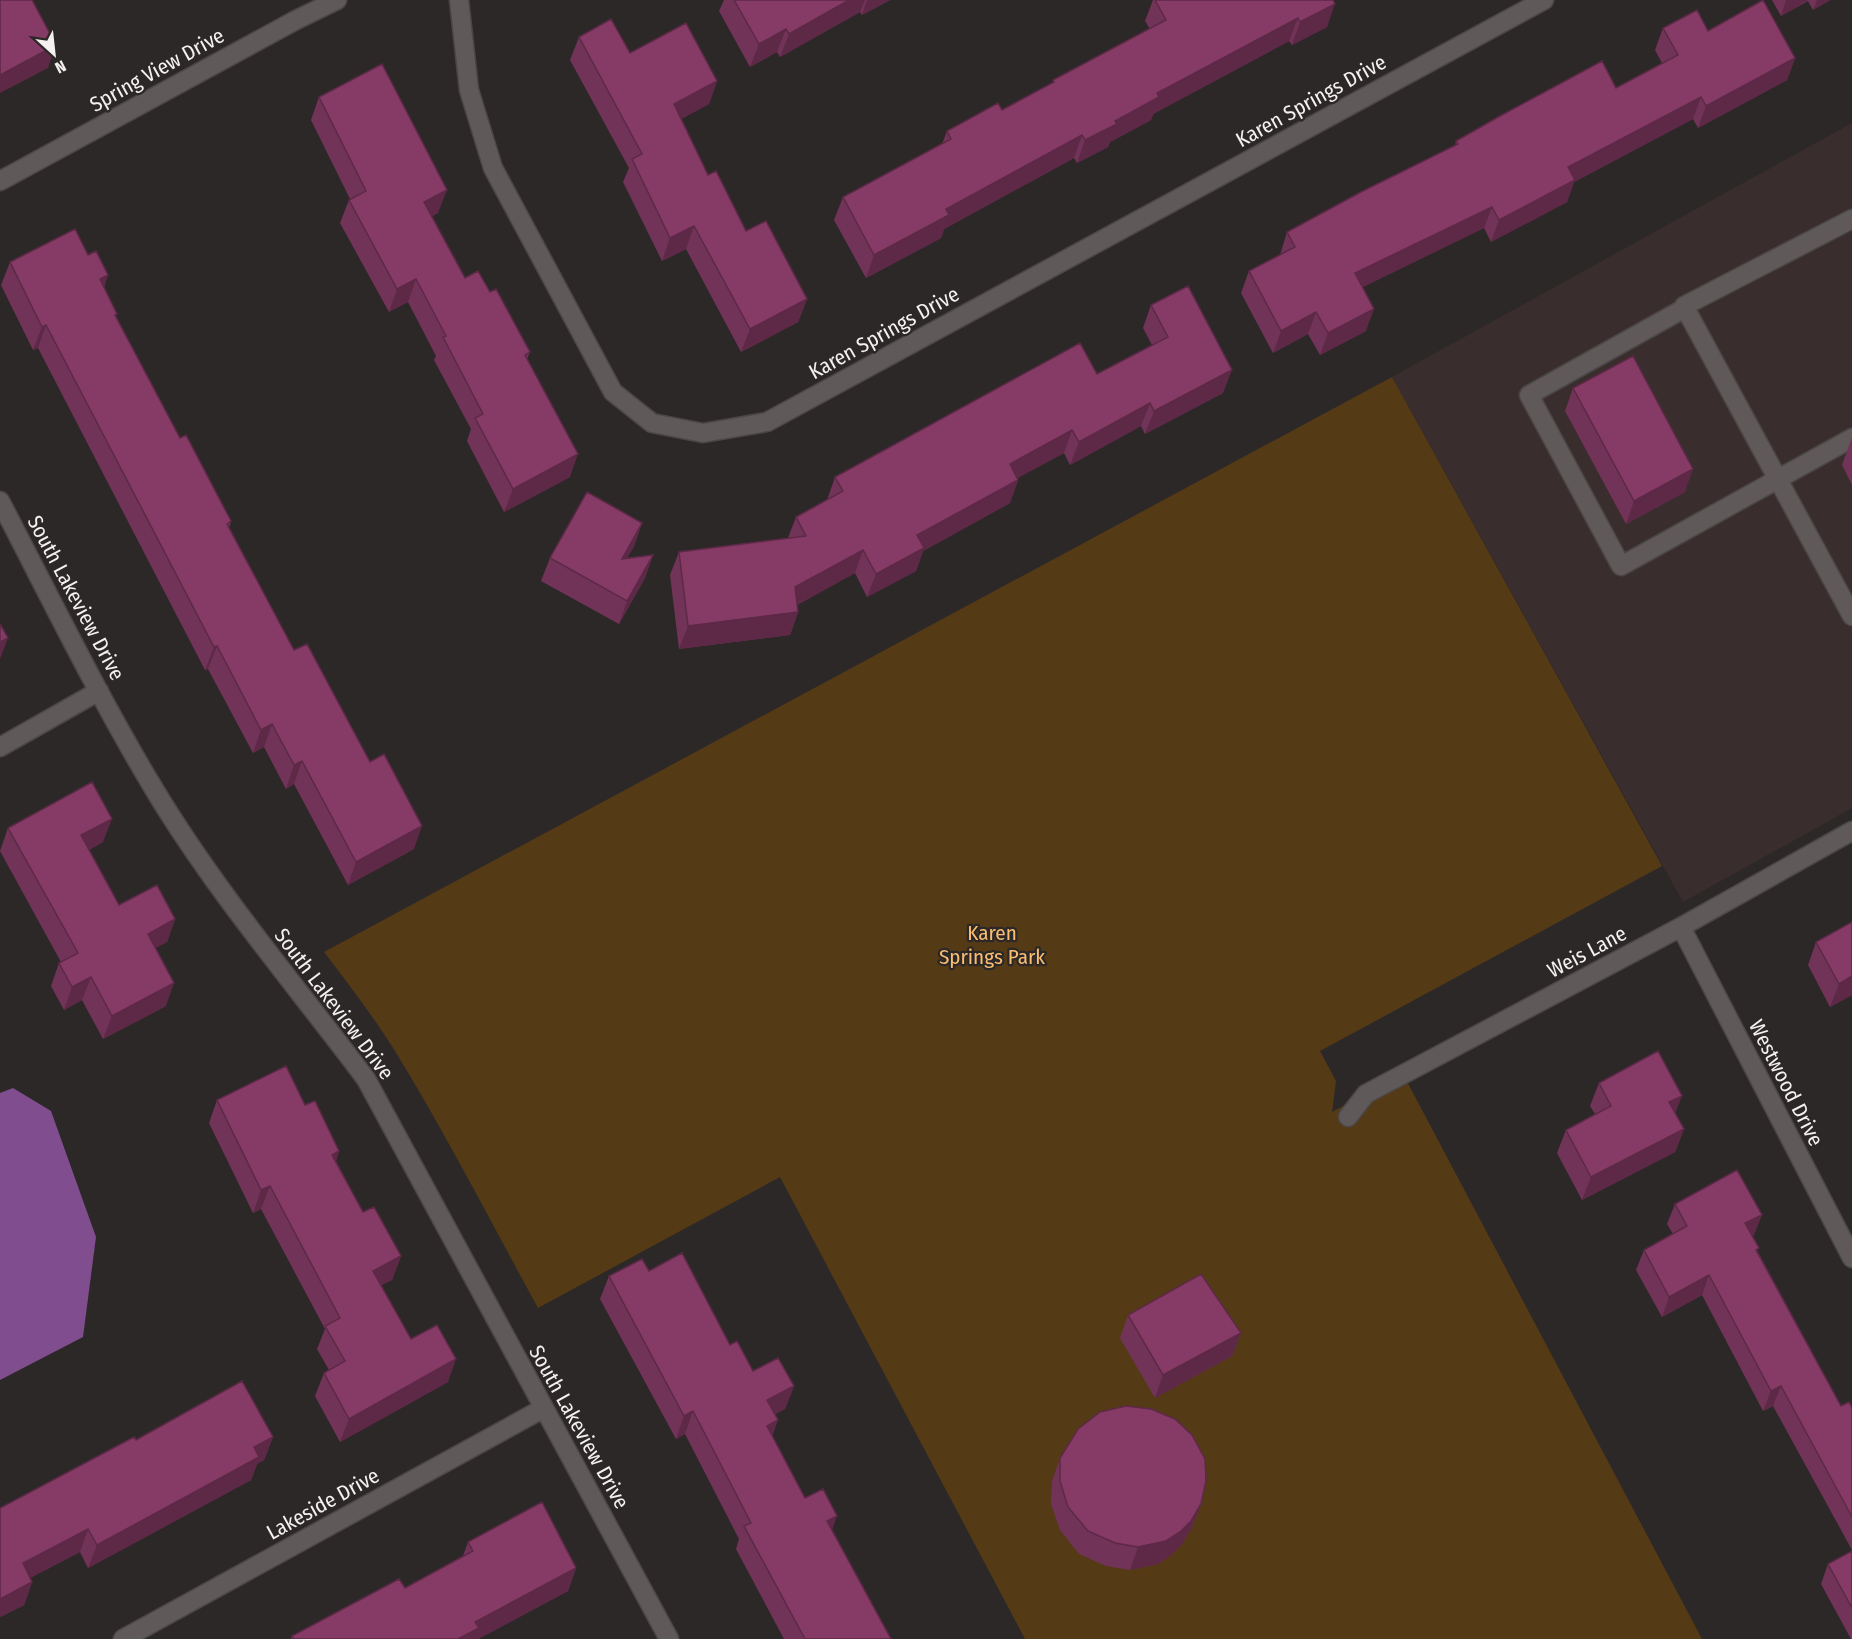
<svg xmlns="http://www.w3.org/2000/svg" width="1852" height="1639" viewBox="0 0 1852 1639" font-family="'Fira Sans Condensed',sans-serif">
	<rect width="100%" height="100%" fill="#2d2828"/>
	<path fill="#3a2d2e" d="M1852,123V808L1683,902L1392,377Z"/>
	<path fill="#553a16" d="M1392,377L1662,866L1320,1051L1336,1081L1332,1112L1403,1074L1702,1639H1025L780,1177L538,1308C492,1224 448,1138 398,1056C376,1020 350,986 324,952Z"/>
	<path fill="#804d8f" d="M13,1088L51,1111L96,1237L83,1337L0,1380V1093Z"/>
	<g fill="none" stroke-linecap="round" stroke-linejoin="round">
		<defs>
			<path id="minor" d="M459,0L469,90L493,168L613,392L652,423L703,433L767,422L1544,0
				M0,181L296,20L337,0
				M1852,219L1684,306L1852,616
				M1685,308L1529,395L1621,566L1852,438
				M0,501C50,597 98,696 154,789C216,892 294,983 366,1079L669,1639
				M0,747L99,691
				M1681,927L1852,1258
				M1348,1117L1366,1094L1681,927L1852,831
				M123,1639L544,1408"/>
		</defs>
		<use href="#minor" stroke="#4b4647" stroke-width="21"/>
		<use href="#minor" stroke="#60595a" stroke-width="18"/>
	</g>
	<path fill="#723358" d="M724,0H890L862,15L860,12L780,57L777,52L750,67L719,11Z
		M1153,0H1333L1327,27L1292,45L1289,41L1153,114L1151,120L1110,142L1108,147L1077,163L1074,158L944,229L941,238L866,278L834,220L843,197L942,144L947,131L1002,110L1052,84L1053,80L1150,29L1145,21Z
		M1772,0H1830L1813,10L1808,1L1781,16Z
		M1663,28L1708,31L1795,58L1787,80L1698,128L1693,119L1574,182L1567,202L1491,242L1484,228L1362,287L1366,331L1320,355L1308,334L1273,353L1241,293L1249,271L1280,255L1287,232L1455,146L1456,141L1616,88L1662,63L1655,50Z
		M579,37L717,81L709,104L681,119L708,175L746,231L807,299L798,322L741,352L686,249L662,261L623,182L629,168L570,60Z
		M319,97L438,213L432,216L465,278L490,292L530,352L527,359L570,477L504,512L467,441L471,429L434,360L436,356L408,302L389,312L340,223L349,200L350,199L311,120Z
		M88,255L108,275L104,287L116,317L180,438L231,521L229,528L294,650L414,849L348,885L294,784L286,789L264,747L253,753L208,669L205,670L38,348L33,350L1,285L10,262Z
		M1151,305L1223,393L1145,434L1141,426L1070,465L1064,453L1017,478L1018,480L1010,503L923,551L916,571L867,597L855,573L797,605L798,612L790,635L679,649L670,575L679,552L788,538L796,517L827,500L835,477L1097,374L1152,345L1143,328Z
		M1573,388L1685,492L1626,524L1565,411Z
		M1852,437V485L1842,465Z
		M642,523L634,546L627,558L653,555L645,578L619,624L541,581L550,558Z
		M8,828L103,842L89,850L119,905L175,919L167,942L155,948L166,1006L103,1039L82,1000L64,1010L51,986L59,963L61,962L0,851Z
		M1816,942L1852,995L1830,1007L1808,965Z
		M1599,1083L1675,1113L1684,1129L1675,1152L1582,1200L1557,1153L1566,1130L1595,1114L1590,1106Z
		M217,1100L305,1105L339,1151L336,1161L363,1212L401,1256L392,1280L381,1285L411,1339L448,1382L340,1442L315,1396L324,1373L329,1370L317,1349L325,1329L261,1209L253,1213L209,1123Z
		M1675,1204L1754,1235L1752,1236L1758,1252L1841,1406L1852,1408V1550L1773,1406L1763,1411L1702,1295L1662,1317L1636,1270L1644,1250L1673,1234L1667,1224Z
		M649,1271L730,1345L753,1371L794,1386L785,1409L775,1414L772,1436L805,1498L832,1531L891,1639H784L736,1549L739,1539L685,1434L676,1439L600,1299L609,1276Z
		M1128,1315L1241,1333L1232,1356L1155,1398L1120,1338Z
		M242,1381L273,1437L264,1460L257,1464L251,1480L88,1568L80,1552L30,1578L32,1582L24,1605L0,1617V1508L134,1437L136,1440Z
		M1060,1458L1201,1504L1192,1527L1182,1544L1171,1555L1158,1564L1130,1570L1106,1566L1079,1554L1060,1530L1051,1504L1052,1481Z
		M468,1542L576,1568L568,1591L478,1639H291L292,1636L405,1588L463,1556Z
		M1852,1551V1639H1851L1821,1584L1828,1564Z"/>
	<path fill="#5d2947" d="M849,0H865L860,12L780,57L789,34Z
		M867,0H890L862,15Z
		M1786,0H1808L1781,16Z
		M1817,0H1830L1813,10Z
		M1335,4L1327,27L1292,45L1300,22Z
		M1298,18L1289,41L1153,114L1151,120L1110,142L1108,147L1077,163L1085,140L1157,93Z
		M786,29L777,52L750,67L759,44Z
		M56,45L48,68L0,93V75Z
		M1795,58L1787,80L1698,128L1706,106Z
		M717,81L709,104L665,127L674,104Z
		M1701,97L1693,119L1574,182L1567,202L1491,242L1499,220L1568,167Z
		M1082,135L1074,158L944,229L941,238L866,278L874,255L946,209Z
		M447,190L438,213L416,225L424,202Z
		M1492,207L1484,228L1347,295L1355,273Z
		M694,226L686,249L662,261L670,238Z
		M108,275L100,298V279Z
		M416,279L408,302L389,312L397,289Z
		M807,299L798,322L741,352L750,329Z
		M1374,309L1366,331L1320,355L1328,333Z
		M1316,312L1308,334L1273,353L1281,331Z
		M46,325L38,348L33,350L42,327Z
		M1232,370L1223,393L1145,434L1154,411Z
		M1150,403L1141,426L1070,465L1079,442Z
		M1072,430L1064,453L1001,487L1010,464Z
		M578,454L570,477L504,512L513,489Z
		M1693,469L1685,492L1626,524L1634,501Z
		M1018,480L1010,503L923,551L916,571L867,597L876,574L917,535Z
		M642,523L634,546L614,582L622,559Z
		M863,550L855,573L787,610L795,587Z
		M653,555L645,578L619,624L627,601Z
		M798,612L790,635L679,649L688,626Z
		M8,638L0,659V642Z
		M217,646L208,669L205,670L214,647Z
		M272,724L264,747L253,753L261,730Z
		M302,761L294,784L286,789L294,765Z
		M112,819L103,842L73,858L81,835Z
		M422,826L414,849L348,885L356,862Z
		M175,919L167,942L139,957L148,934Z
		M1852,976V995L1830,1007L1839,984Z
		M91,977L82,1000L64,1010L72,987Z
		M174,983L166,1006L103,1039L112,1016Z
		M1682,1096L1673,1119L1669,1102Z
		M1684,1129L1675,1152L1582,1200L1591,1177Z
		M339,1151L331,1174L332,1155Z
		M270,1186L261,1209L253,1213L261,1190Z
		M1762,1215L1754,1235L1738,1244L1745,1223Z
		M401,1256L392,1280L365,1294L373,1271Z
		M1709,1275L1702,1295L1662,1317L1669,1297Z
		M1241,1333L1232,1356L1155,1398L1163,1375Z
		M456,1359L448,1382L340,1442L349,1419Z
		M794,1386L785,1409L759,1423L767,1400Z
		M1781,1386L1773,1406L1763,1411L1771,1391Z
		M693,1411L685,1434L676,1439L684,1416Z
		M778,1420L770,1443L767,1426Z
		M273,1437L264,1460L257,1464L251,1480L88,1568L97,1545L254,1447Z
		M1201,1504L1192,1527L1182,1544L1171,1555L1158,1564L1130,1570L1138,1547Z
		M837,1516L829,1539L827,1521Z
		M88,1529L80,1552L14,1586L23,1563Z
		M576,1568L568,1591L478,1639H458L475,1622Z
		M32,1582L24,1605L0,1617V1599Z"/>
	<path fill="#853b66" stroke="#5d2947" stroke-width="1.5" d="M0,0H32L56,45L0,75Z
		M734,0H849L789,34L786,29L759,44Z
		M1155,0H1333L1335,4L1300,22L1298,18L1157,93L1159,97L1115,121L1117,124L1085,140L1082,135L946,209L949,215L874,255L843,197L951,139L947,131L998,103L1002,110L1054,82L1053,80L1166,20Z
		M1763,0L1795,58L1706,106L1701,97L1568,167L1575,180L1499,220L1492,207L1355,273L1374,309L1328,333L1316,312L1281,331L1249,271L1295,247L1287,232L1361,192L1458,144L1456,141L1500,116L1602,61L1616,88L1678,55L1663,28L1697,10L1708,31Z
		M611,19L630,53L686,23L717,81L674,104L708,175L716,171L746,231L766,221L807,299L750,329L694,226L670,238L632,159L642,154L579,37Z
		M382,64L447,190L424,202L465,278L478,271L490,292L496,289L530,352L525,355L578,454L513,489L475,418L483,414L443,337L446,336L416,279L397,289L349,200L366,191L319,97Z
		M75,229L88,255L96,251L108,275L100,279L117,314L115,315L180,438L186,435L231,521L227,524L294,650L307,644L370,762L384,754L422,826L356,862L302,761L294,765L272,724L261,730L217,646L214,647L46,325L42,327L10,262Z
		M1188,286L1232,370L1154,411L1150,403L1079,442L1072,430L1010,464L1018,480L917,535L924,548L876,574L863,550L795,587L798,612L688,626L679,552L806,536L796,517L843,491L835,477L1080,343L1097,374L1168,337L1151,305Z
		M1633,356L1693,469L1634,501L1573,388Z
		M587,492L642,523L622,559L653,555L627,601L550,558Z
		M0,624L8,638L0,642Z
		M92,782L112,819L81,835L119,905L157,885L175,919L148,934L174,983L112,1016L91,977L72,987L59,963L78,953L8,828Z
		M1852,922V976L1839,984L1816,942Z
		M1658,1051L1682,1096L1669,1102L1684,1129L1591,1177L1566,1130L1611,1106L1599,1083Z
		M286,1066L305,1105L315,1101L339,1151L332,1155L363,1212L374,1207L401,1256L373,1271L411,1339L437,1325L456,1359L349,1419L324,1373L345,1361L325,1326L340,1318L270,1186L261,1190L217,1100Z
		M1737,1170L1762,1215L1745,1223L1759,1248L1756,1250L1841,1406L1849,1402L1852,1408V1517L1781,1386L1771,1391L1709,1275L1669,1297L1644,1250L1687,1226L1675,1204Z
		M682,1253L730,1345L737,1341L753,1371L778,1358L794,1386L767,1400L778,1420L767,1426L805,1498L823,1489L837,1516L827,1521L891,1639H805L744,1526L751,1523L693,1411L684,1416L609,1276L642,1259L649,1271Z
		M1201,1274L1241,1333L1163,1375L1128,1315Z
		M242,1381L273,1437L254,1447L259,1457L97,1545L88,1529L23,1563L32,1582L0,1599V1508L134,1437L136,1440Z
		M1126,1406L1151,1409L1175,1419L1192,1435L1205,1459L1206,1481L1201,1504L1191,1521L1180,1532L1166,1541L1138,1547L1115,1543L1088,1531L1068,1507L1060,1481V1458L1078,1429L1100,1412Z
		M542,1502L576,1568L475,1622L479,1628L458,1639H294L292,1636L399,1579L405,1588L473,1551L468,1542Z
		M1852,1551V1608L1828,1564Z"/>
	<g text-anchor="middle" stroke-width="4.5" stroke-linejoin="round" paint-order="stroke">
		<g font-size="21" fill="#f5f1f1" stroke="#2d2828">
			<text transform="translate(157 70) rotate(-29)" y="7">Spring View Drive</text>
			<text transform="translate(1311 101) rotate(-29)" y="7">Karen Springs Drive</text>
			<text transform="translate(884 333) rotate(-29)" y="7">Karen Springs Drive</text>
			<text transform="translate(76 598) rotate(62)" y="7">South Lakeview Drive</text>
			<text transform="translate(1587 952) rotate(-28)" y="7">Weis Lane</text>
			<text transform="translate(334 1004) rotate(53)" y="7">South Lakeview Drive</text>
			<text transform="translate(1786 1083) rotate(63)" y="7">Westwood Drive</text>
			<text transform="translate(579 1427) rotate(61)" y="7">South Lakeview Drive</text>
			<text transform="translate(323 1504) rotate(-29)" y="7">Lakeside Drive</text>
		</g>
		<g font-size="21" fill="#fabe72" stroke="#2d2828">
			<text x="992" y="940">Karen<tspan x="992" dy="24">Springs Park</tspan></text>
		</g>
	</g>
	<g transform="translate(54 54) rotate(153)" stroke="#2d2828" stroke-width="4.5" paint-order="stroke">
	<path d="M0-4.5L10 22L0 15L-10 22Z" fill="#f5f1f1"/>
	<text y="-9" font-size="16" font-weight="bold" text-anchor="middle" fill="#f5f1f1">N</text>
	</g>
</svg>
